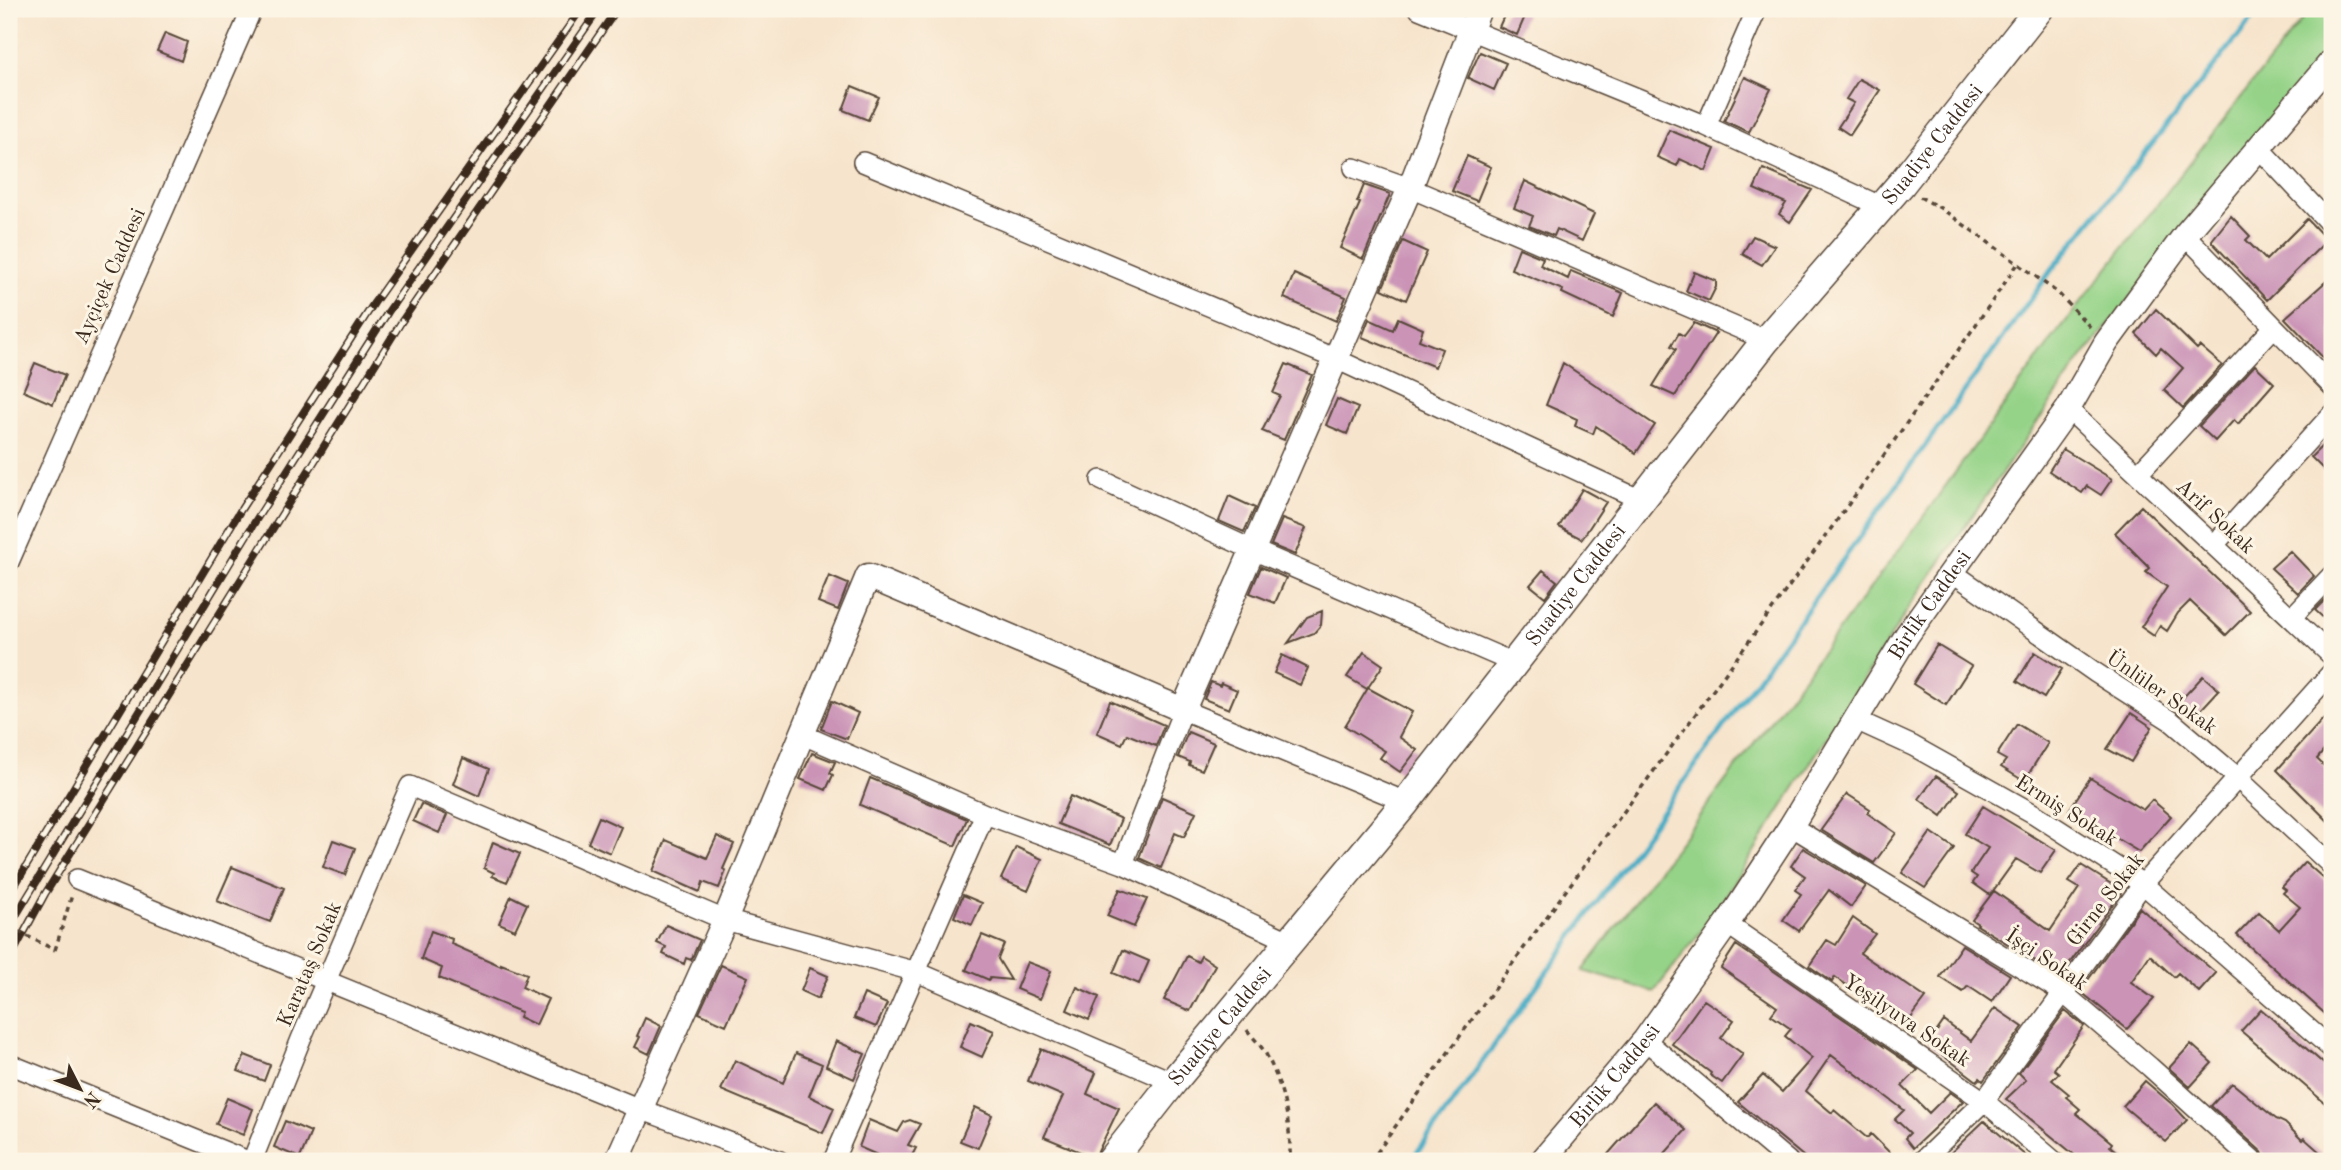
<svg xmlns="http://www.w3.org/2000/svg" width="2341" height="1170" viewBox="0 0 2341 1170" font-family="'Old Standard TT',serif">
	<rect width="100%" height="100%" fill="#fcf5e5"/>
	<filter id="ink" filterUnits="userSpaceOnUse"><feTurbulence type="fractalNoise" baseFrequency=".0143" numOctaves="2"/><feDisplacementMap in="SourceGraphic" scale="14" xChannelSelector="R" yChannelSelector="G"/><feConvolveMatrix kernelMatrix="1 2 1 2 8 2 1 2 1" color-interpolation-filters="sRGB"/></filter>
	<filter id="wash" filterUnits="userSpaceOnUse"><feTurbulence type="fractalNoise" baseFrequency=".00686" numOctaves="4" result="noise"/><feDisplacementMap in="SourceGraphic" scale="28" xChannelSelector="R" yChannelSelector="G"/><feGaussianBlur stdDeviation="1.57" result="paint"/><feColorMatrix in="noise" values="0 0 0 0 0 0 0 0 0 0 0 0 0 0 0 0 0 1.4 0 .05"/><feComposite in="paint" operator="in"/></filter>
	<g filter="url(#wash)">
		<rect width="100%" height="100%" fill="#f7e4cc"/>
		<path fill="#95d388" stroke="#687e53" stroke-width="2" d="M2310,9H2332V48L2082,358L1912,603L1715,913L1654,992L1583,971L1901,547L2053,338Z"/>
		<g fill="none" stroke-linecap="round" stroke-linejoin="round">
			<path stroke="#45acc5" stroke-width="5" d="M1411,1161L2050,272L2260,9"/>
		</g>
		<g id="blocks">
			<path fill="#cb94b7" d="M1507,9H1516L1526,14L1517,35L1499,27Z
				M165,33L187,42L181,61L157,51Z
				M1480,52L1506,63L1494,90L1468,78Z
				M1745,77L1771,89L1749,132L1724,121Z
				M1859,79L1880,90L1850,135L1838,127L1854,103L1846,99Z
				M852,86L879,97L868,120L843,110Z
				M1669,130L1715,149L1706,171L1680,159L1677,166L1657,157Z
				M1467,156L1491,167L1477,201L1452,191Z
				M1763,169L1812,190L1790,222L1779,214L1786,203L1754,189Z
				M1525,181L1594,214L1582,241L1557,229L1554,236L1529,226L1533,216L1514,208Z
				M1364,185L1390,194L1363,259L1340,248L1360,203L1357,202Z
				M2231,216L2250,236L2246,240L2266,260L2307,219L2327,240L2267,300L2212,242V240Z
				M1753,236L1775,246L1762,265L1742,254Z
				M1403,241L1427,252L1406,300L1382,289Z
				M1519,248L1543,258L1540,265L1568,279L1571,271L1623,293L1613,317L1562,293L1563,290L1511,269Z
				M1694,272L1716,281V287L1709,301L1686,291Z
				M1294,274L1346,297L1336,321L1284,298Z
				M2332,276V367L2285,318Z
				M2156,309L2197,349L2200,346L2222,365L2183,408L2164,390L2183,368L2161,348L2156,354L2136,334Z
				M1398,318L1423,329L1419,340L1442,349L1435,367L1362,337L1369,319L1393,330Z
				M1694,323L1716,333L1675,396L1653,386L1676,349L1671,346L1679,333L1684,336Z
				M35,363L65,375L53,404L23,391Z
				M1563,363L1655,425L1636,453L1596,426L1593,434L1575,426L1577,419L1546,405Z
				M1286,364L1312,375L1284,440L1262,431L1280,396L1273,393Z
				M2255,365L2274,383L2238,424L2234,420L2215,441L2199,426Z
				M1337,399L1358,408L1347,434L1326,425Z
				M2332,436V478L2311,457Z
				M2063,449L2112,479L2101,495L2087,486L2082,493L2049,471Z
				M1582,489L1606,502L1582,539L1559,527Z
				M1229,496L1255,508L1244,532L1219,521Z
				M2141,506L2250,611L2226,635L2190,601L2178,613L2167,631L2160,626L2154,636L2141,627L2167,587L2146,572L2150,568L2115,533Z
				M1282,519L1306,528L1295,555L1271,545Z
				M2290,551L2314,576L2298,593L2271,568Z
				M1261,567L1286,578L1275,603L1250,593Z
				M1543,570L1557,581L1545,597L1530,585Z
				M829,576L848,584L838,610L818,602Z
				M2332,593V626L2315,610Z
				M1322,611L1321,625L1314,633L1288,643L1307,617Z
				M1937,645L1971,666L1946,705L1913,684Z
				M1364,652L1383,665L1367,689L1347,677Z
				M2035,652L2062,669L2044,698L2017,681Z
				M1282,655L1308,668L1300,685L1274,673Z
				M2203,676L2219,690L2196,715L2178,703Z
				M1211,682L1220,686L1221,683L1237,690L1229,709L1204,699Z
				M1368,688L1412,712L1399,737L1417,750L1400,772L1380,758L1385,751L1345,726Z
				M832,701L858,713L847,739L821,729Z
				M1110,701L1164,725L1156,746L1127,734L1122,744L1097,733Z
				M2332,709V741L2317,759L2332,774V825L2277,770Z
				M2131,713L2152,727L2131,762L2107,749Z
				M2017,724L2048,743L2024,781L2001,767L2006,760L1997,755Z
				M1188,732L1214,743L1202,770L1189,765L1190,762L1178,757Z
				M812,753L835,762L830,773L833,775L826,790L800,779Z
				M463,758L489,769L479,796L453,784Z
				M1936,776L1959,791L1942,816L1919,799Z
				M870,778L967,819L955,846L860,805Z
				M2090,778L2143,810L2152,800L2171,816L2139,852L2069,810Z
				M1847,794L1870,809L1867,813L1896,833L1874,863L1821,830Z
				M1070,796L1121,819L1110,845L1058,824Z
				M1162,797L1196,812L1184,837L1175,833L1161,868L1139,858Z
				M421,804L447,815L439,833L413,821Z
				M1983,806L2056,850L2040,873L2016,859L1990,895L1973,883L1977,877L1971,873L1988,848L1965,834Z
				M599,817L621,827L610,853L588,843Z
				M1931,832L1954,848L1925,888L1902,873Z
				M717,836L734,844L723,869L726,871L719,888L703,882L700,892L653,871L666,840L707,858Z
				M333,840L355,848L345,875L323,867Z
				M493,842L520,854L507,882L492,876L494,873L484,868Z
				M1016,847L1042,859L1028,891L1001,879Z
				M1803,848L1866,886L1851,907L1829,890L1799,931L1783,920L1801,894L1795,890L1805,876L1791,866Z
				M2305,862L2332,886V1020L2237,935L2259,912L2279,930L2300,907L2283,893L2286,890L2282,887Z
				M2081,865L2116,887L2121,893L2060,976L1977,925L1978,924L1972,920L1994,891L2050,931L2079,888L2069,882Z
				M232,867L284,888L270,922L217,901Z
				M1120,889L1147,899L1134,927L1107,916Z
				M963,895L982,903L972,925L954,917Z
				M511,896L527,904L515,930L499,923Z
				M2140,908L2216,973L2199,992L2178,973L2174,977L2150,955L2131,982L2154,999L2127,1029L2080,991Z
				M1853,918L1875,934L1860,953L1926,998L1905,1026L1835,977L1832,982L1809,966L1827,940L1836,945Z
				M666,925L700,940L691,960L686,958L684,964L663,954L666,947L657,943Z
				M431,931L452,939L451,944L501,966V964L527,974L522,987L548,999L536,1025L519,1017L521,1012L439,978L442,968L421,959Z
				M982,935L1004,944L998,959L1011,980L990,978L989,980L966,970Z
				M1736,945L1918,1070L1902,1086L1929,1113L1950,1092L1963,1101L1913,1148L1905,1138L1910,1133L1895,1119L1904,1110L1831,1055L1806,1091L1832,1113L1834,1110L1867,1138L1871,1134L1898,1161H1809L1738,1102L1763,1075L1782,1092L1812,1058L1785,1036L1791,1029L1771,1015L1777,1007L1721,968Z
				M1962,945L2010,975L1992,1002L1968,986L1963,992L1940,977Z
				M1123,950L1149,961L1139,984L1113,973Z
				M1187,956L1198,962L1201,956L1215,965L1190,1011L1164,1000Z
				M1027,962L1051,971L1040,999L1016,989Z
				M721,965L748,977L726,1025L699,1013Z
				M810,968L828,976L818,999L801,991Z
				M1077,987L1099,997L1089,1020L1067,1010Z
				M864,994L887,1004L876,1027L854,1018Z
				M1704,1000L1734,1020L1721,1038L1743,1054L1722,1083L1710,1075L1711,1073L1672,1044Z
				M1995,1008L2023,1027L1983,1081L1980,1078L1977,1081L1928,1044L1944,1021L1971,1041Z
				M2261,1009L2332,1071V1109L2241,1031Z
				M2065,1011L2084,1026L2054,1069L2059,1073L2052,1080L2069,1094L2066,1097L2080,1109L2076,1113L2112,1143L2110,1146L2128,1161H2082L2006,1099L2026,1080L2019,1073Z
				M645,1018L661,1026L649,1054L635,1047L640,1037L637,1036Z
				M971,1021L994,1031L982,1057L960,1047Z
				M836,1041L865,1054L854,1079L826,1066Z
				M2191,1044L2212,1063L2190,1087L2169,1068Z
				M1041,1049L1096,1073L1087,1094L1119,1108L1095,1158L1044,1137L1063,1096L1028,1081Z
				M796,1053L822,1064L809,1096L834,1108L823,1133L721,1090L735,1060L783,1083Z
				M245,1055L270,1065L264,1081L238,1071Z
				M2145,1081L2173,1105L2187,1120L2166,1142L2123,1106Z
				M2232,1083L2276,1119L2285,1123L2302,1140L2304,1138L2330,1161H2266L2262,1152L2211,1106Z
				M227,1098L253,1109L243,1135L216,1124Z
				M1654,1102L1686,1130L1658,1161H1602Z
				M975,1107L992,1115L978,1148L960,1141Z
				M869,1120L898,1132L904,1122L910,1120L920,1124L908,1145L916,1148L909,1161H882L884,1158L859,1147Z
				M285,1121L311,1132L300,1158L274,1147Z
				M1984,1121L2004,1138L2032,1161H1942Z"/>
		</g>
	</g>
	<g filter="url(#ink)">
		<use href="#blocks" fill-opacity="0" stroke="#574638" stroke-width="2"/>
		<g fill="none" stroke-linecap="round" stroke-linejoin="round">
			<defs>
				<path id="minor" d="M1419,9L1706,126L1880,206
					M1706,126L1757,9
					M2259,148L2332,226
					M863,162L1336,359L1641,500
					M1354,168L1410,188L1766,340
					M2185,235L2332,386
					M2068,409L2332,656
					M2138,474L2274,327
					M1101,480L1253,550L1514,663
					M2214,545L2332,414
					M9,562L252,9
					M1952,572L2096,673L2171,721L2231,772L2332,866
					M2291,618L2332,575
					M1856,720L1913,746L2036,815L2143,884L2332,1049
					M801,734L985,814L1123,864L1289,941
					M1791,826L2062,992L2150,1067L2254,1161
					M1123,864L1183,710L1406,802
					M77,879L640,1109L780,1161
					M1727,924L1984,1101L2054,1161
					M1645,1040L1788,1161
					M9,1064L248,1161
					M252,1161L301,1039L410,786L725,920L917,972L1173,1082
					M833,1161L985,814
					M1922,1161L1984,1101L2143,884L2332,672"/>
				<g id="tertiary">
					<path d="M617,1161L725,920L868,576L1183,710L1410,188L1479,9"/>
					<path id="s1" d="M1542,1161L1645,1040L1727,924L1791,826L1907,635L2068,409L2106,343L2185,235L2332,61"/>
				</g>
				<g id="secondary">
					<path id="s2" d="M1111,1161L1173,1082L1406,802L1766,340L1902,183L2039,9"/>
				</g>
			</defs>
			<use href="#minor" stroke="#574638" stroke-width="22"/>
			<use href="#tertiary" stroke="#574638" stroke-width="27"/>
			<use href="#secondary" stroke="#574638" stroke-width="31"/>
			<path stroke="#574638" stroke-width="3.5" stroke-dasharray="5 5" stroke-linecap="butt" d="M1920,197L1942,209L2031,273L2059,294L2091,328
				M55,950L72,895
				M1247,1030C1253,1038 1262,1046 1267,1056C1284,1088 1291,1125 1290,1161
				M1371,1161C1583,860 1809,569 2017,265"/>
			<use href="#minor" stroke="#fff" stroke-width="19"/>
			<use href="#tertiary" stroke="#fff" stroke-width="24"/>
			<use href="#secondary" stroke="#fff" stroke-width="28"/>
			<defs>
				<path id="rail" d="M9,895L240,511L374,303L581,9
					M9,927L256,520L388,312L599,9
					M9,960L45,894L402,321L617,9"/>
			</defs>
			<use href="#rail" stroke="#3b2a1e" stroke-width="8"/>
			<use href="#rail" stroke="#fcf5e5" stroke-width="5" stroke-dasharray="16" stroke-linecap="butt"/>
			<path stroke="#574638" stroke-width="3.5" stroke-dasharray="5 5" stroke-linecap="butt" d="M9,927L55,950"/>
		</g>
	</g>
	<g text-anchor="middle" stroke-width="6" stroke-linejoin="round" paint-order="stroke">
		<g font-size="21" fill="#3b2a1e" stroke="#fcf5e5">
			<text dy="7" stroke="none"><textPath href="#s2" startOffset="1307">Suadiye Caddesi</textPath></text>
			<text transform="translate(109 276) rotate(-66)" y="7">Ayçiçek Caddesi</text>
			<text transform="translate(2216 516) rotate(43)" y="7">Arif Sokak</text>
			<text dy="7" stroke="none"><textPath href="#s2" startOffset="740">Suadiye Caddesi</textPath></text>
			<text dy="7" stroke="none"><textPath href="#s1" startOffset="679">Birlik Caddesi</textPath></text>
			<text transform="translate(2162 692) rotate(35)" y="7">Ünlüler Sokak</text>
			<text transform="translate(2067 810) rotate(32)" y="7">Ermiş Sokak</text>
			<text transform="translate(2105 899) rotate(-52)" y="7">Girne Sokak</text>
			<text transform="translate(2047 959) rotate(34)" y="7">İşçi Sokak</text>
			<text transform="translate(309 964) rotate(-67)" y="7">Karataş Sokak</text>
			<text transform="translate(1907 1020) rotate(34)" y="7">Yeşilyuva Sokak</text>
			<text dy="7" stroke="none"><textPath href="#s2" startOffset="173">Suadiye Caddesi</textPath></text>
			<text dy="7" stroke="none"><textPath href="#s1" startOffset="112">Birlik Caddesi</textPath></text>
		</g>
	</g>
	<rect width="2341" height="1170" fill="none" stroke="#fcf5e5" stroke-width="35"/>
	<g transform="translate(80 1089) rotate(132)" stroke="#fcf5e5" stroke-width="5" paint-order="stroke">
	<path d="M0-5L12 26L0 18L-12 26Z" fill="#3b2a1e"/>
	<text y="-10" font-size="19" font-weight="bold" text-anchor="middle" fill="#3b2a1e">N</text>
	</g>
</svg>
